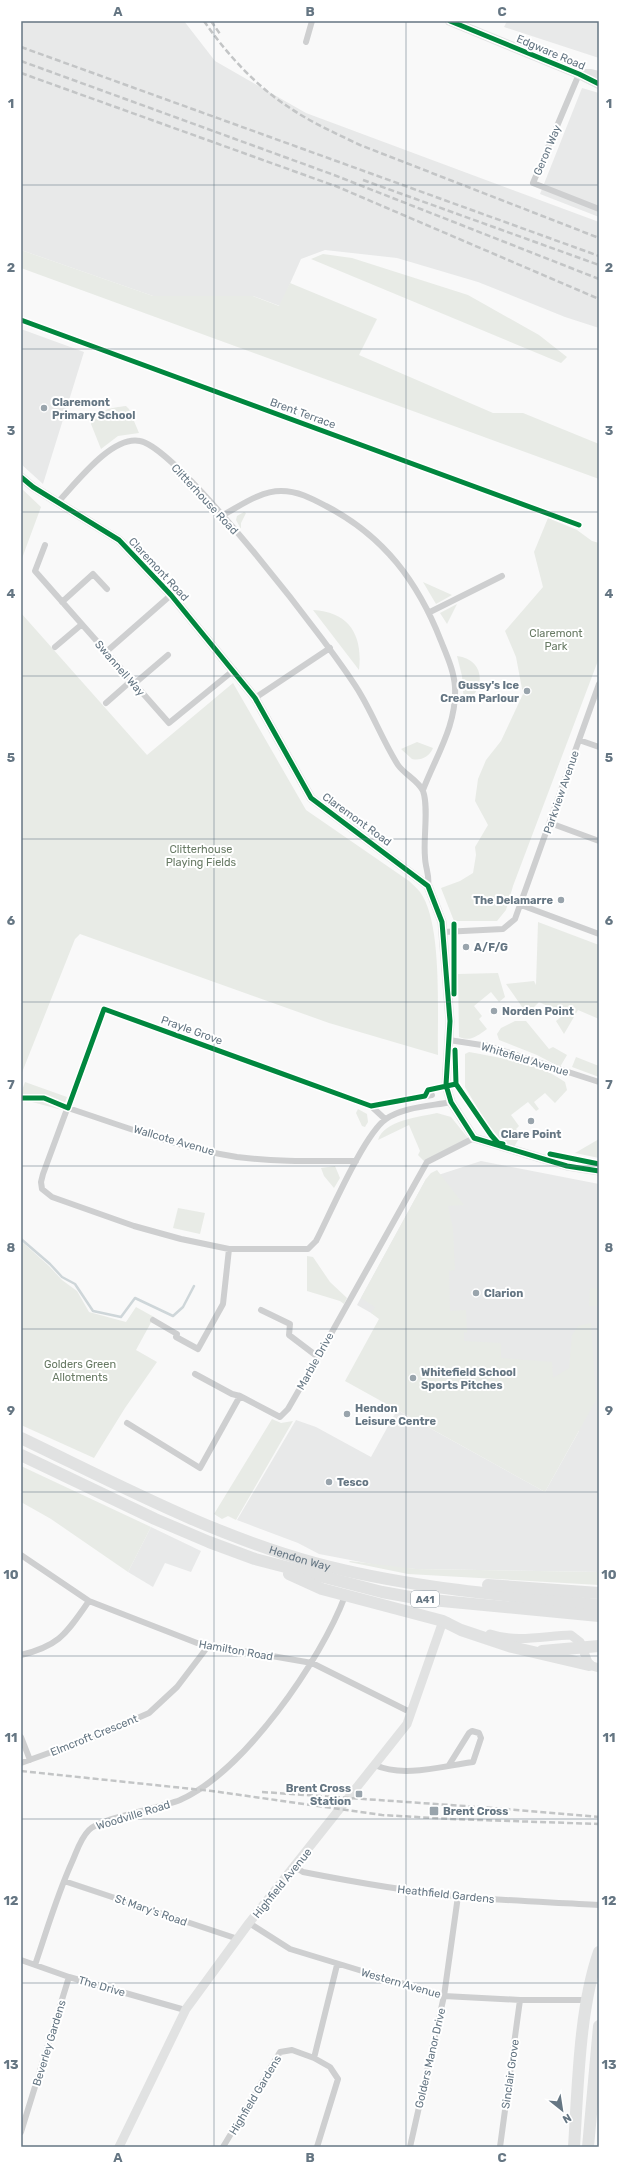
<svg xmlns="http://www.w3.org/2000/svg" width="620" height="2168" viewBox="0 0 620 2168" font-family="Rubik,sans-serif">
	<rect width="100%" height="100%" fill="#f9f9f9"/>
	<path fill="#e8e9e9" d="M21,21H184L215,61L306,113L599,222V328L565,317L478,282L397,258L325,250L301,259L280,306L253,296H153L21,250Z
		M507,21H599V58L504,27Z
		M582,88L599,93V217L540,194Z
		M21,329L84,352L43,484L21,464Z
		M481,1161L599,1184V1572L416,1569L387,1567L319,1554L298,1543L237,1520L296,1420L316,1427L371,1457L397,1410L545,1492L579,1431L357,1305L426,1179Z
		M151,1527L201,1551L191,1572L165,1563L153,1587L128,1572Z"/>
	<path fill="#e8ebe6" d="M21,250L153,296H253L279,306L290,283L377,319L359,355L493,413H523L599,444V479L21,268Z
		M323,254L352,258L468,295L539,335L567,357L561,363L311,259Z
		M126,406L129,409L139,433L118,436L101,449L91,424C96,409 112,408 126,406Z
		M21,488L41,507L21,561Z
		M244,512L246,513L241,523V529L236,520L237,516Z
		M548,518L577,530L592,541L599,543V658L513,886L506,910L497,921H454L441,888L460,881L473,873L476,855L475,847L488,825L475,801L478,779L486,760L501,741L523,694L516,657L505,631L543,587L534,552Z
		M423,582L452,595L436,604Z
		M457,604L447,624L440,613Z
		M313,610C350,612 363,636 359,670Z
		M21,613L147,755L233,683L306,810L409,881C413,885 417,888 420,892C443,923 437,1015 438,1055L329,1023L80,934L75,939L21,1075Z
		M457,656C485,659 487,690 464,703L462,676Z
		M417,742L433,748C429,757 421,761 412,759L401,749Z
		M538,922L599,945V1019L578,1010L564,1034L556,1021L561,1017L556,1010L539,1002L527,1014L506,984L534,981L536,985Z
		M498,973L505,997L499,1002L491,992L474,1006L482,1016L479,1019L487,1029C477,1036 471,1042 459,1037L458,974Z
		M515,1021H526L549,1049L553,1047L567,1055L560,1067L537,1055L499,1040L497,1034L501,1028Z
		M469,1052C500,1058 539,1063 565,1082L567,1090L555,1103L545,1093L534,1102L539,1109L536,1111L528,1102L511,1115L519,1126L516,1129L521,1135L514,1147L499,1138L484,1119L465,1087V1054Z
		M576,1057L599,1066V1077L572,1067Z
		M25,1082L67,1097L62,1110L21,1099V1093Z
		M358,1109L367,1114L368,1122L365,1127L362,1126L356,1113Z
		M437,1113L451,1117L468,1138L424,1161L418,1155L420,1151L409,1125L378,1140C384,1120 420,1117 437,1113Z
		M599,1139V1158L575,1153Z
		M335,1166L340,1178L334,1188L324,1176L321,1168Z
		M437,1170L464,1205L448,1206L453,1229L455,1270L449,1271L450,1311L466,1310L467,1333L464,1332V1341L500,1343L501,1345V1358L552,1362L553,1378L569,1368L572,1335L578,1326L591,1323L596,1400L545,1492L345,1381L379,1319L371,1313L375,1307L361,1298L426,1179L431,1173Z
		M178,1208L205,1213L200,1234L173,1228Z
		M21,1241L49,1266L62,1280L77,1291L89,1312L126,1322L136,1307L154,1317L136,1350L157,1362L125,1408L94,1458L21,1425Z
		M307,1256L313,1257L330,1282L347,1298L344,1304L340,1301L307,1291Z
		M590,1288L599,1289V1306H589Z
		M272,1419L281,1423L293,1421L236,1520L228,1516L222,1519L214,1514Z
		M21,1466L151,1527L128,1572L51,1519L21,1502Z
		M350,1561L416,1569L599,1572V1585L408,1574L349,1562Z"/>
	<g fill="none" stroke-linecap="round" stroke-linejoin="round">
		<path stroke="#ced6d9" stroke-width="2.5" d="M21,1239L50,1264L62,1277L75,1284L93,1311L121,1317L135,1298L173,1316L183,1307L194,1286"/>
		<path stroke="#cecfd0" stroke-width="6" d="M306,42L312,21
			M579,74L533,183L599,209
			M21,320L579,525
			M58,502C76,483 112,435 140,441C179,448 337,653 361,695C374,717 384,743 398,765C404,774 419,781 423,791C429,807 423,839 425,857C425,867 430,876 428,886
			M223,515C240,506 260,491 281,491C298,491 311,498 326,506C384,536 418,582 441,641C447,656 454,671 455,687C457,725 436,756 423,790
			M45,545L35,571L169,723L234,670
			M62,602L93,574L107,589
			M430,612L502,576
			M55,647L81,625
			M106,652L171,595
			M134,684L168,655
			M255,698L330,648
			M106,703L131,681
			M579,740L599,747
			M550,823L599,841
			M521,905L599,934
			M443,932L503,929L515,919L599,684
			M449,1040L488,1046L599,1082
			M371,1106L432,1095
			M68,1108C123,1126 179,1148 237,1157C277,1162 316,1161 356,1161
			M385,1119L371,1106L104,1009L43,1174L41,1182L42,1189L52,1197L134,1226L181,1239L229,1249H308L316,1241C330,1214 364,1134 386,1119C403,1107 431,1106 451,1102
			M261,1310L290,1324L289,1335L318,1357
			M153,1320L177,1334L176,1337L198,1349L223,1304L229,1249
			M195,1374L232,1394L240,1396
			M127,1423L200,1468L240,1396L280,1417L288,1409L318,1357L427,1162L474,1138
			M21,1555L89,1601L197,1643L312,1663L412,1713
			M21,1655C61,1645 66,1633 89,1601
			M21,1737L30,1760
			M21,1763L99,1735L149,1713L177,1687L209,1645
			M375,1765C403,1778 443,1766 473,1762L481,1738L479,1733L472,1731L469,1733L449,1765
			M295,1867L303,1872C354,1882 404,1891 456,1896C503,1901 552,1902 599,1905
			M64,1881L238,1939
			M249,1923L290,1949L444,1996L520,2000H587
			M21,1960L69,1977L185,2010
			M35,1965C47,1930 57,1895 72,1862C77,1851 80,1839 89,1830C102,1817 158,1809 180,1800C244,1772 321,1660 345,1596
			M21,2132L69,1977
			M223,2147L280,2052L292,2050L314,2058
			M317,2147L338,2079L330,2067L314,2058L337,1965
			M410,2147L444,1996L458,1896
			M500,2147L520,2000"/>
		<path stroke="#e1e2e2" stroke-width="9" d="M21,477L33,487L119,540L171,595L255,698L311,798L428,886L442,922L450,1021L446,1085L451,1102L474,1138L567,1166L599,1171
			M490,1634C517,1643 543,1636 571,1635L580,1642L589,1665L599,1668
			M119,2147L186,2009L249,1923L407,1724L443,1621L448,1622"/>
		<path stroke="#e1e2e2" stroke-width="10" d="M450,21L579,74L599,84
			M579,74H591L599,76"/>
		<g stroke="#e1e2e2" stroke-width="12">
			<path id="s1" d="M21,1438C117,1484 212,1535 315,1563C408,1588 504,1595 599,1605"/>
			<path d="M21,1455L155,1519L209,1542L255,1559L382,1592L421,1599L599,1616"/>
			<path d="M289,1574L322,1589L443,1621L461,1630L512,1647L589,1665"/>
			<path d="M488,1585L599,1593"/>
			<path d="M542,1651L599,1646"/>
			<path d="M574,2147C578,2087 579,2009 599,1952"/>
			<path d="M588,2147L599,2026"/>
		</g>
		<path stroke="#c3c5c6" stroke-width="2.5" stroke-dasharray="6 3" stroke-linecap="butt" d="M204,21C225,52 255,85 287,106C310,122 335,133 360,145L599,238
			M211,21L220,34
			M21,47L599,256
			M21,61L334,175L599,279
			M21,73L338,187L599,299
			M363,180L599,265
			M21,1771L212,1791L382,1815L451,1819L599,1824
			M262,1792L494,1808L599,1817"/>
		<defs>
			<path id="cycleway" d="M450,21L579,74L599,84
				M21,320L579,525
				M21,477L33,487L119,540L171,595L255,698L311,798L428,886L442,922L450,1021L446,1085L451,1102L474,1138L567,1166L599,1171
				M454,924V994
				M455,1050L456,1084L491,1135L498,1143L503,1144
				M21,1098H44L68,1108L104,1009L371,1106L425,1096L428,1090L456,1084
				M550,1154L599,1164"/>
		</defs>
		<use href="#cycleway" stroke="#fff" stroke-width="8"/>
		<use href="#cycleway" stroke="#00873e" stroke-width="5"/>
	</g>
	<path fill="none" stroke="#657683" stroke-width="1" stroke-opacity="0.55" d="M214,21V2147M406,21V2147M21,185H599M21,349H599M21,512H599M21,676H599M21,839H599M21,1002H599M21,1166H599M21,1329H599M21,1492H599M21,1656H599M21,1819H599M21,1983H599"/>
	<g fill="#99a4ac" stroke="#fff" stroke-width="1.5">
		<circle cx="44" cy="408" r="4"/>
		<circle cx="527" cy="691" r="4"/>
		<circle cx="561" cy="900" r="4"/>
		<circle cx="466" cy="947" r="4"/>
		<circle cx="494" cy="1011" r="4"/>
		<circle cx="531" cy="1121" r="4"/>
		<circle cx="476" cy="1293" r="4"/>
		<circle cx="413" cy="1378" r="4"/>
		<circle cx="347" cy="1414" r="4"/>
		<circle cx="329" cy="1482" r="4"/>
		<rect x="355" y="1790" width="8" height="8" rx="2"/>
		<rect x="429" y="1806" width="10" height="10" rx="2"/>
	</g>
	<g text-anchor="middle" stroke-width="4" stroke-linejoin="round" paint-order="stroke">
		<rect fill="#fff" stroke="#939fa8" stroke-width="1" x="411" y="1591" width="28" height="16" rx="3"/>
		<g font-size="10" font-weight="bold" fill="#657683">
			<text x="425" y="1603">A41</text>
		</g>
		<g font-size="11" fill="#657683" stroke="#fff">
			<text transform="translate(551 52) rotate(23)" y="4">Edgware Road</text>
			<text transform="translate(547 150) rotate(-67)" y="4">Geron Way</text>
			<text transform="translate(303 413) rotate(20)" y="4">Brent Terrace</text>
			<text transform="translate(205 499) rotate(47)" y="4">Clitterhouse Road</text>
			<text transform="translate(159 569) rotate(47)" y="4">Claremont Road</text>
			<text transform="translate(120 668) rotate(49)" y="4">Swannell Way</text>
			<text transform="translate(561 792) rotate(-71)" y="4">Parkview Avenue</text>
			<text transform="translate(357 819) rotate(36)" y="4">Claremont Road</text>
			<text transform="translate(192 1030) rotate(20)" y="4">Prayle Grove</text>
			<text transform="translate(525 1059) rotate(17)" y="4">Whitefield Avenue</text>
			<text transform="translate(174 1140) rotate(16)" y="4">Wallcote Avenue</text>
			<text transform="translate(315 1361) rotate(-61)" y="4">Marble Drive</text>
			<text dy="4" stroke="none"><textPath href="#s1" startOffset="304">Hendon Way</textPath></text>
			<text transform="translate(236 1650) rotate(10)" y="4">Hamilton Road</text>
			<text transform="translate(94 1735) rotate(-22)" y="4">Elmcroft Crescent</text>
			<text transform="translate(133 1815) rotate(-17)" y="4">Woodville Road</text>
			<text transform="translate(282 1883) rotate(-51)" y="4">Highfield Avenue</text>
			<text transform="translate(446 1894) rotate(6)" y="4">Heathfield Gardens</text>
			<text transform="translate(151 1910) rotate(19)" y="4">St Mary's Road</text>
			<text transform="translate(401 1983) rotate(16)" y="4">Western Avenue</text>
			<text transform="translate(102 1986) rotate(16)" y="4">The Drive</text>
			<text transform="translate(49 2043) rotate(-73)" y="4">Beverley Gardens</text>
			<text transform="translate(430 2058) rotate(-77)" y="4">Golders Manor Drive</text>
			<text transform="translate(510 2074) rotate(-82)" y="4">Sinclair Grove</text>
			<text transform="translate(255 2095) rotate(-59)" y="4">Highfield Gardens</text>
		</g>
		<g font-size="11" font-weight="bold" fill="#657683" stroke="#fff" text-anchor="start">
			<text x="52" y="406">Claremont<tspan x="52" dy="13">Primary School</tspan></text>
			<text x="519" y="689" text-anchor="end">Gussy's Ice<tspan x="519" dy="13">Cream Parlour</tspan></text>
			<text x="553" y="904" text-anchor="end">The Delamarre</text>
			<text x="474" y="951">A/F/G</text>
			<text x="502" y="1015">Norden Point</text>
			<text x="531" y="1138" text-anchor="middle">Clare Point</text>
			<text x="484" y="1297">Clarion</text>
			<text x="421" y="1376">Whitefield School<tspan x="421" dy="13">Sports Pitches</tspan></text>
			<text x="355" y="1412">Hendon<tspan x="355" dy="13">Leisure Centre</tspan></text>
			<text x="337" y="1486">Tesco</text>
			<text x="351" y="1792" text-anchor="end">Brent Cross<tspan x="351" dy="13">Station</tspan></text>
			<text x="443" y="1815">Brent Cross</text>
		</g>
		<g font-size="11" fill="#687a64" stroke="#fff">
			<text x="556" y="637">Claremont<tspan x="556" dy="13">Park</tspan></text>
			<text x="201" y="853">Clitterhouse<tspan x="201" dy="13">Playing Fields</tspan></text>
			<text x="80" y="1368">Golders Green<tspan x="80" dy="13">Allotments</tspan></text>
		</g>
	</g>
	<rect width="620" height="2168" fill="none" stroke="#ffffff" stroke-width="44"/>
	<g transform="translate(562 2110) rotate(150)" stroke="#ffffff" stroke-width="3" paint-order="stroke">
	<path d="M0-3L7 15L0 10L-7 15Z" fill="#657683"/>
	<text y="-6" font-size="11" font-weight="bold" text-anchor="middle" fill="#657683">N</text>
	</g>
	<rect x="22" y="22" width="576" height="2124" fill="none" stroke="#657683" stroke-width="1.5"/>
	<g font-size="13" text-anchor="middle" font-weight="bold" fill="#657683">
		<text x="118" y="16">A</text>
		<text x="310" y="16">B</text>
		<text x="502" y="16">C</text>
		<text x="11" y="108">1</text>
		<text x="609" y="108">1</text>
		<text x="11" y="272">2</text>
		<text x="609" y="272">2</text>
		<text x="11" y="435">3</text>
		<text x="609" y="435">3</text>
		<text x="11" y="598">4</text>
		<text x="609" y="598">4</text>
		<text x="11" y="762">5</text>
		<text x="609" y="762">5</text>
		<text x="11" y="925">6</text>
		<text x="609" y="925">6</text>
		<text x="11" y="1089">7</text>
		<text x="609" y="1089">7</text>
		<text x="11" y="1252">8</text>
		<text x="609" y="1252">8</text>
		<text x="11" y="1415">9</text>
		<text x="609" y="1415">9</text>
		<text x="11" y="1579">10</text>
		<text x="609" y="1579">10</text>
		<text x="11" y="1742">11</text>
		<text x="609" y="1742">11</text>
		<text x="11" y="1905">12</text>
		<text x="609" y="1905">12</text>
		<text x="11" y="2069">13</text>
		<text x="609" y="2069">13</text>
		<text x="118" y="2162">A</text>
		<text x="310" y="2162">B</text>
		<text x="502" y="2162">C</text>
	</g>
</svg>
